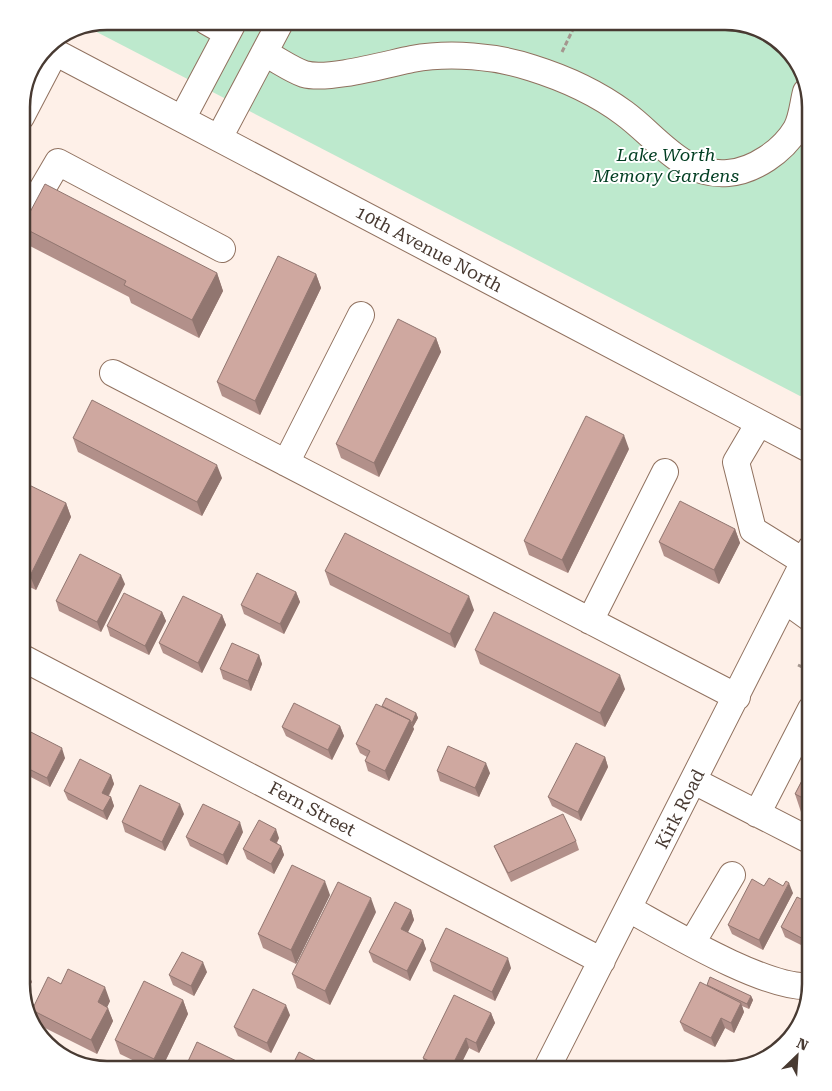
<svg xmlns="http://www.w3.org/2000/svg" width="832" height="1091" viewBox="0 0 832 1091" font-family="'Roboto Serif',serif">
	<rect width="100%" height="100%" fill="#fef0e8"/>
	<path fill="#bde9cd" d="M107,21H730L768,33L796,60L811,107V393L800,396L89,28Z"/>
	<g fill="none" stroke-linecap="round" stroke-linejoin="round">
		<defs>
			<path id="minor" d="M206,21L227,33
				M47,48L811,450
				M264,53C277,59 290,69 304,74C328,81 387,64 412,59C450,52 496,56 532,68C564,78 597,93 624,113C657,137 682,177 728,173C754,171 783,151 796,129C802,119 803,103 806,92
				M21,117L55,52
				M182,119L234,21
				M219,138L281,21
				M21,225L58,162L222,249
				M113,373L737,697
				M759,423L736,462L753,530L803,561
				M286,463L361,315
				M786,601L811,619
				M590,621L665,472
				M21,657L602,961
				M694,781L811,841
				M757,814L811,709
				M629,909C669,931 767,990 810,986
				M692,943L732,875
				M546,1070L811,548"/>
		</defs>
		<use href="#minor" stroke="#90715f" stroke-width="28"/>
		<path stroke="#a4968e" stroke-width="3" stroke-dasharray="5 2.5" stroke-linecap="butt" d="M562,52L577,21
			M798,665L811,671"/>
		<use href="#minor" stroke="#fff" stroke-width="26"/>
	</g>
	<path fill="#b2908a" d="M22,227L217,273L223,291L199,338L131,303L129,297L28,245Z
		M316,274L321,288L260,415L222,396L217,382Z
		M436,338L441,352L379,477L341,458L336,444Z
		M73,438L222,478L202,516L78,452Z
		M629,449L568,573L529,555L524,541Z
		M21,494L66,503L71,517L36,590L21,583Z
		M735,529L740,543L719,584L664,556L659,542Z
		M325,571L474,610L455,648L330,585Z
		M125,584L101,632L59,611L56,601Z
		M296,592L300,602L284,634L244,614L241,605Z
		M162,612L166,621L149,655L110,636L107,626Z
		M222,615L226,625L202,673L163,653L159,643Z
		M475,650L625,689L605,727L480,664Z
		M259,655L262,664L251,691L223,679L220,669Z
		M382,706L416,713L418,718L413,727L414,729L389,781L368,771L365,761L367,757L360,753L356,744Z
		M340,726L344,736L332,760L286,736L282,727Z
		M21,727L65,758L50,787L21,772Z
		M605,757L608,767L581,821L552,806L548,797Z
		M811,763V817L801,812L795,794Z
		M437,771L490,773L479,797L440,781Z
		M111,775L114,784L109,796L111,797L114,806L107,820L68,800L64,791Z
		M184,814L165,851L125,832L122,822Z
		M243,832L227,865L190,846L186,837Z
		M279,838L277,843L281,846L284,855L274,874L247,859L243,849Z
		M576,841L579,850L511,882L498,855L494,846Z
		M764,886L793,893L763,950L732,934L728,925Z
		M330,895L296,964L263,948L258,934Z
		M811,904V950L785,937L781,927Z
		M411,910L414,920L408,932L423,940L426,949L410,981L373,962L369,952Z
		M376,912L330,1005L297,988L292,974Z
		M430,961L511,968L495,1001L433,971Z
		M207,972L194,996L173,985L169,975Z
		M61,984L110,1001L107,1007L113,1021L97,1054L37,1024L32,1010Z
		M707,985L751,996L753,1000L749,1009L742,1006L744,1012L734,1033L725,1028L715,1047L684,1031L680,1022Z
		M183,1000L188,1014L161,1070H153L120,1054L115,1040Z
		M491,1013L495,1023L479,1053L469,1048L458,1070H431L426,1068L423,1058Z
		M290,1015L271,1053L238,1036L234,1027Z"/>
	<path fill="#917670" d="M217,273L223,291L199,338L192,320Z
		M316,274L321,288L260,415L255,401Z
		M436,338L441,352L379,477L374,463Z
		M624,435L629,449L568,573L562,560Z
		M21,452L25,462L21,468Z
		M217,465L222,478L202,516L197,502Z
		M66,503L71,517L36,590L30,576Z
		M735,529L740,543L719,584L714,570Z
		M121,575L125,584L101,632L97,622Z
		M296,592L300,602L284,634L280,624Z
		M469,596L474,610L455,648L450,634Z
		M162,612L166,621L149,655L145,646Z
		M222,615L226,625L202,673L198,663Z
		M259,655L262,664L251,691L248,681Z
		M620,675L625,689L605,727L600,713Z
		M416,713L418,718L413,727L412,723Z
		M410,720L414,729L389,781L385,771Z
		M340,726L344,736L332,760L328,750Z
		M62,748L65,758L50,787L47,778Z
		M605,757L608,767L581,821L578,812Z
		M486,763L490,773L479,797L475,788Z
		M111,775L114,784L105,802L102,793Z
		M111,797L114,806L107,820L103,811Z
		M180,804L184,814L165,851L162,842Z
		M240,822L243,832L227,865L223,855Z
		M276,829L279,838L273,849L270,840Z
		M281,846L284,855L274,874L271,864Z
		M325,881L330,895L296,964L291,950Z
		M789,883L793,893L763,950L759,940Z
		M371,898L376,912L330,1005L325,991Z
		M411,910L414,920L405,938L401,929Z
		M423,940L426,949L410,981L407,971Z
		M508,958L511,968L495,1001L492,992Z
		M203,962L207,972L194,996L191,986Z
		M28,972L32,982L25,995L22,985Z
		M105,987L110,1001L103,1016L98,1002Z
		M751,996L753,1000L749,1009L747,1004Z
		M183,1000L188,1014L161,1070H158L154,1059Z
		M741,1003L744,1012L734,1033L731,1023Z
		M286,1005L290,1015L271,1053L267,1043Z
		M108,1008L113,1021L97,1054L91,1040Z
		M491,1013L495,1023L479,1053L476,1043Z
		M721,1018L725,1028L715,1047L711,1038Z
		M466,1038L469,1048L458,1070H450Z"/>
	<path fill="#cfa8a0" stroke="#917670" d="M45,184L217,273L192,320L124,285L126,281L22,227Z
		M278,256L316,274L255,401L217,382Z
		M398,319L436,338L374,463L336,444Z
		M92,400L217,465L197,502L73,438Z
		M586,416L624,435L562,560L524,541Z
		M27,484L66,503L30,576L21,571V494Z
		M680,501L735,529L714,570L659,542Z
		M345,533L469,596L450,634L325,571Z
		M80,554L121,575L97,622L56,601Z
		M257,573L296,592L280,624L241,605Z
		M124,593L162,612L145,646L107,626Z
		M183,596L222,615L198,663L159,643Z
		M494,612L620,675L600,713L475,650Z
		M232,643L259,655L248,681L220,669Z
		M386,698L416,713L412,723L410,720L382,706Z
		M294,703L340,726L328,750L282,727Z
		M376,704L410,720L385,771L365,761L370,751L356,744Z
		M21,727L62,748L47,778L21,765Z
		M576,743L605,757L578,812L548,797Z
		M448,746L486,763L475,788L437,771Z
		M80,759L111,775L102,793L111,797L103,811L64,791Z
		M811,763V802L795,794Z
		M140,785L180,804L162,842L122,822Z
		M203,804L240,822L223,855L186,837Z
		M563,814L576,841L508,873L494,846Z
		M259,820L276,829L270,840L281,846L271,864L243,849Z
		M292,865L325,881L291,950L258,934Z
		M769,878L783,886L786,881L789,883L759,940L728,925L752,879L764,886Z
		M338,882L371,898L325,991L292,974Z
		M797,897L811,904V939L809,942L781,927Z
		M395,902L411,910L401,929L423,940L407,971L369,952Z
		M446,928L508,958L492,992L430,961Z
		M182,952L203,962L191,986L169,975Z
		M21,968L28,972L22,985L21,984Z
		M68,969L105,987L98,1002L108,1008L91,1040L32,1010L48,977L61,984Z
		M710,977L751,996L747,1004L707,985Z
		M144,981L183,1000L154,1059L115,1040Z
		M700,982L741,1003L731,1023L721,1018L711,1038L680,1022Z
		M253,989L286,1005L267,1043L234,1027Z
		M454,995L491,1013L476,1043L466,1038L450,1070H447L423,1058Z
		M197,1042L255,1070H184Z
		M299,1052L334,1070H290Z"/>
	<g text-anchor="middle" stroke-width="4" stroke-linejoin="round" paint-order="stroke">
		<g font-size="18" font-style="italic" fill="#003d21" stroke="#fff">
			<text x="666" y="161">Lake Worth<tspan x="666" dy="21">Memory Gardens</tspan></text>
		</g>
		<g font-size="18" fill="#483a32" stroke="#fff">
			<text transform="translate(429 249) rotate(28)" y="6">10th Avenue North</text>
			<text transform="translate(312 809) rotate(28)" y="6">Fern Street</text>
			<text transform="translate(680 809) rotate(-63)" y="6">Kirk Road</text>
		</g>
	</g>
	<path d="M0 0H832V1091H0ZM107 30H725A77 77 0 0 1 802 107V984A77 77 0 0 1 725 1061H107A77 77 0 0 1 30 984V107A77 77 0 0 1 107 30Z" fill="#fff" fill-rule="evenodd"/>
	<path fill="none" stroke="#483a32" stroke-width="2.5" d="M107 30H725A77 77 0 0 1 802 107V984A77 77 0 0 1 725 1061H107A77 77 0 0 1 30 984V107A77 77 0 0 1 107 30Z"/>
	<g transform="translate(797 1056) rotate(25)" stroke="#ffffff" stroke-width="4" paint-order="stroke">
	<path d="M0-4L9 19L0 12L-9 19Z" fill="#483a32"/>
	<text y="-8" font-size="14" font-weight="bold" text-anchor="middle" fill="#483a32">N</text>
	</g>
</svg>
